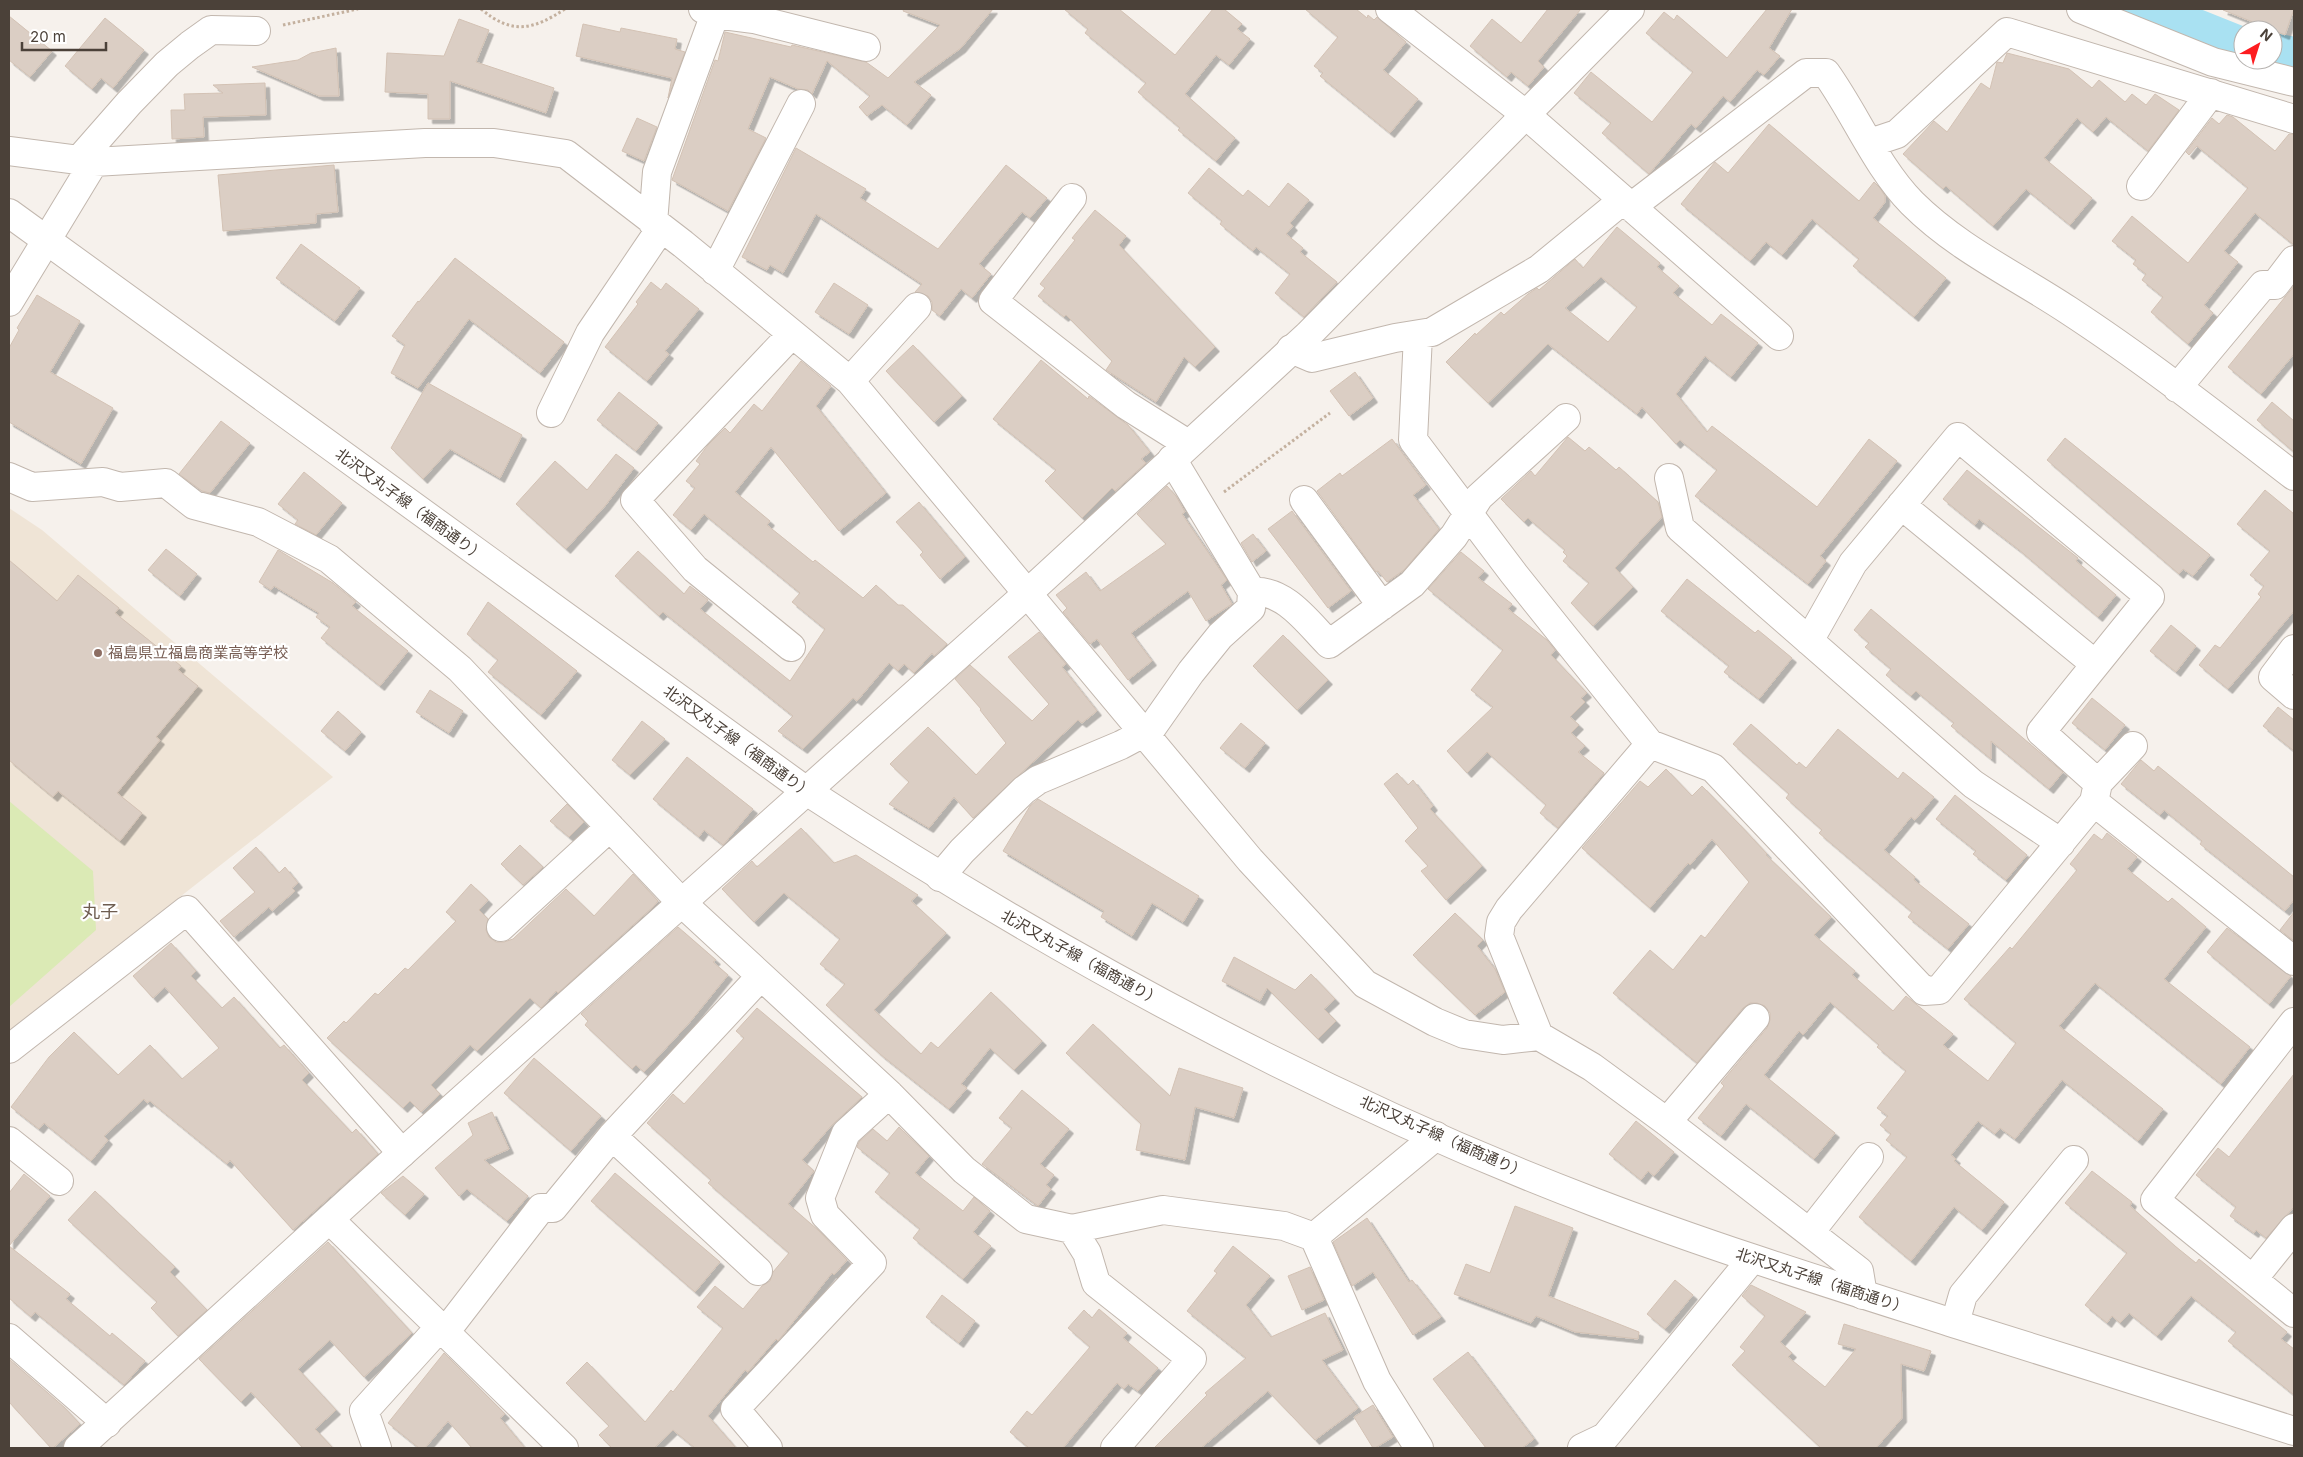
<svg xmlns="http://www.w3.org/2000/svg" width="2303" height="1457" viewBox="0 0 2303 1457" font-family="Inter,'Noto Sans JP',sans-serif">
	<defs>
		<filter id="shadow"><feDropShadow dx="4.5" dy="4.5" stdDeviation="0" flood-color="#0004"/></filter>
	</defs>
	<rect width="100%" height="100%" fill="#f6f1ec"/>
	<path fill="#efe4d6" d="M9,508L42,530L333,777L148,922L9,1044Z"/>
	<path fill="#dbeab5" d="M9,801L93,871L96,930L9,1007Z"/>
	<g fill="none" stroke-linecap="round" stroke-linejoin="round">
		<path stroke="#a9e1f2" stroke-width="50" d="M2133,9L2243,53
			M2273,58L2294,62"/>
	</g>
	<path fill="#dbcec4" stroke="#d3c2b4" fill-rule="evenodd" filter="url(#shadow)" d="M904,9H993L961,48L914,82L931,95L907,125L882,105L867,116L859,107L870,96L827,61L812,94L808,90L798,89L770,77L748,129L766,138L728,211L672,180L715,60L718,61L725,32L791,47L792,45L866,62L888,78L940,25L903,11Z
		M1064,9H1119L1175,55L1213,9H1224L1242,24L1237,29L1250,39L1229,65L1216,55L1185,94L1235,138L1216,161L1178,130L1180,128L1138,92L1146,83L1085,33L1088,29Z
		M1305,9H1356L1367,18L1368,15L1374,20L1377,17L1406,42L1383,70L1418,99L1390,133L1320,76L1323,73L1314,66L1338,37Z
		M1548,9H1581L1538,61L1544,67L1528,86L1511,72L1507,77L1470,46L1492,19L1521,43Z
		M1767,9H1792L1769,48L1780,56L1764,75L1757,70L1730,102L1723,96L1696,128L1691,124L1649,174L1602,133L1611,123L1574,93L1591,72L1652,122L1693,72L1646,33L1664,12L1674,20L1677,15L1727,58Z
		M2294,9L2285,35L2223,10L2224,9Z
		M9,16L52,51L30,77L9,60Z
		M105,18L144,50L113,88L101,78L92,89L65,66Z
		M459,19L489,30L476,62L554,88L546,113L450,81V119H428V94L385,92L387,53L444,56Z
		M583,24L620,32L621,28L677,39L675,49L685,52L668,98L672,78L576,56Z
		M336,48L339,96H319L252,67L298,60L311,53Z
		M2007,53L2069,69L2092,88L2099,80L2125,102L2132,94L2146,105L2155,94L2179,110L2148,151L2106,117L2093,132L2077,118L2044,158L2092,198L2070,225L2026,189L1993,226L1946,186L1943,189L1903,154L1934,121L1947,132L1981,83L1990,89L1997,62L2003,63Z
		M265,83L266,115L203,117L204,137L172,139L171,110H185L184,94L223,93L213,85Z
		M2227,115L2233,117L2275,151L2289,134H2294V245L2255,213L2224,251L2238,262L2204,305L2213,313L2188,344L2151,312L2163,297L2142,280L2146,274L2133,264L2136,260L2112,241L2132,216L2188,263L2248,188L2197,146L2189,155L2186,152L2212,118L2219,124Z
		M637,118L657,127L644,161L622,151Z
		M1769,124L1859,201L1874,182L1880,188L1885,196V202L1873,218L1946,278L1914,317L1853,266L1859,259L1812,219L1782,255L1766,242L1750,261L1681,204L1715,162L1728,173Z
		M796,148L866,189L860,198L938,249L1006,165L1047,198L1030,218L1022,212L979,264L991,274L972,298L961,289L940,316L932,310V302L928,296L915,292L922,284L816,214L783,273L770,265L767,270L742,257Z
		M334,165L338,212L316,214V223L223,231L218,175Z
		M1209,168L1243,196L1248,190L1269,207L1288,183L1309,200L1290,223L1293,226L1286,234L1303,248L1300,252L1337,282L1304,317L1275,293L1290,274L1256,247L1253,251L1220,224L1222,221L1188,193Z
		M1095,210L1126,236L1119,245L1215,347L1195,367L1184,357L1156,402L1106,370L1112,361L1066,315L1064,317L1038,296L1045,288L1040,284L1075,240L1072,238Z
		M1617,227L1660,263L1657,267L1679,286L1673,293L1712,325L1721,314L1758,343L1731,377L1705,356L1676,394L1707,432L1712,426L1817,507L1869,439L1897,461L1820,556L1826,561L1808,584L1695,496L1717,470L1680,440L1676,444L1642,407L1637,414L1548,344L1488,403L1446,362L1475,333L1476,335L1501,312L1504,315L1528,294L1537,288L1539,290L1575,259L1583,268ZM1601,277L1637,307L1608,342L1565,308Z
		M301,244L360,288L335,321L276,278Z
		M455,258L564,342L540,373L469,319L418,388L391,373L405,345L392,336L418,301L419,302Z
		M651,282L661,290L666,283L699,309L665,351L669,354L647,381L605,347L638,304L636,302Z
		M834,283L868,305L849,334L815,312Z
		M2294,286V354L2261,394L2228,367Z
		M37,295L80,321L50,372L113,408L81,464L9,422V348L19,330L17,328Z
		M913,345L962,396L934,422L886,371Z
		M1041,360L1088,399L1089,396L1128,425L1150,452L1141,459L1146,463L1115,491L1112,488L1082,518L1045,481L1056,470L993,419Z
		M801,361L831,386L816,406L886,493L839,531L771,447L735,492L770,521L767,525L813,562L815,560L863,598L876,585L898,605H903L947,644L934,656L932,653L914,673L904,664L898,671L889,663L857,701L853,698L803,749L778,731L793,716L663,612L659,616L615,576L638,551L684,594L690,586L708,600L700,609L790,681L825,629L792,602L800,593L704,514L691,530L673,515L695,488L686,481L700,464L696,461L708,445L725,428L730,433L754,404L762,411Z
		M1355,372L1373,398L1349,416L1330,391Z
		M428,383L522,435L500,478L450,449L423,479L391,448Z
		M619,392L658,423L636,451L597,420Z
		M2272,402L2294,421V452L2257,420Z
		M221,421L250,443L210,493L202,491L179,474Z
		M1568,437L1585,451L1589,447L1616,470L1619,467L1658,502L1662,517L1615,568L1633,587L1593,626L1571,603L1589,583L1563,561L1567,556L1563,552L1565,550L1528,518L1524,522L1501,499L1531,471L1535,476Z
		M2065,438L2210,555L2193,576L2183,569L2179,574L2047,460Z
		M1392,439L1426,485L1413,495L1439,529L1404,570L1387,582L1378,571L1376,572L1317,491L1340,473L1342,476Z
		M616,454L634,468L605,506L566,549L516,504L555,461L587,490Z
		M1967,470L2078,558L2076,561L2116,595L2098,617L2018,549L1979,519L1975,525L1943,499Z
		M304,472L342,503L316,535L295,524L298,520L278,504Z
		M1167,486L1176,496L1185,512L1182,514L1227,580L1221,585L1232,604L1206,621L1188,591L1131,633L1152,661L1128,680L1097,639L1090,644L1063,612L1067,608L1056,595L1086,572L1100,591L1166,544L1137,514Z
		M2265,490L2294,514V611L2228,689L2199,665L2215,645L2220,648L2261,597L2258,594L2264,586L2250,575L2270,551L2237,524Z
		M919,502L965,557L940,579L920,555L923,552L896,522Z
		M1292,511L1351,591L1328,608L1268,529Z
		M1253,534L1266,551L1252,562L1241,543Z
		M166,549L197,574L180,596L148,570Z
		M278,550L333,583L356,602L352,606L408,651L380,686L321,638L330,627L316,617L319,613L274,586L271,590L259,582Z
		M1461,552L1484,571L1478,578L1512,604L1508,609L1547,640L1555,650L1551,655L1587,693L1581,698L1585,702L1570,717L1579,725L1571,733L1585,746L1578,752L1604,773L1558,828L1540,813L1546,805L1487,752L1467,773L1447,751L1493,707L1471,690L1503,650L1428,589Z
		M9,560L57,601L78,575L119,608L115,613L181,666L178,670L198,686L156,737L160,740L117,793L142,813L120,841L58,791L53,797L9,760Z
		M1687,579L1755,633L1758,630L1792,658L1759,699L1724,672L1729,666L1661,611Z
		M488,602L577,671L541,715L488,672L498,660L467,634Z
		M1871,609L2063,772L2049,789L1991,741V759L1951,726L1954,723L1916,691L1911,696L1886,675L1891,669L1865,647L1869,643L1854,630Z
		M2171,625L2196,646L2176,672L2150,651Z
		M1039,632L1066,664L1062,667L1097,711L1082,723L1078,720L973,818L954,797L929,828L889,804L909,782L890,764L928,727L976,775L1006,743L980,710L981,709L955,679L970,665L1032,721L1049,704L1008,657Z
		M1283,635L1328,680L1297,710L1253,666Z
		M430,690L463,711L449,733L416,712Z
		M2092,698L2125,725L2105,750L2072,723Z
		M2278,707L2294,720V751L2263,726Z
		M338,711L361,732L345,751L321,731Z
		M642,721L665,739L630,775L612,760Z
		M1241,723L1265,743L1245,768L1220,748Z
		M1751,724L1797,765L1799,762L1806,768L1838,729L1898,779L1903,772L1934,797L1915,820L1911,817L1884,850L1915,877L1914,880L1969,924L1948,949L1908,917L1912,912L1819,833L1822,830L1786,798L1789,794L1733,744Z
		M687,757L753,809L723,845L704,830L699,837L653,799Z
		M2141,760L2154,771L2158,766L2294,877V900L2285,911L2200,844L2202,841L2164,810L2160,815L2121,784Z
		M1666,769L1692,796L1702,786L1740,825L1767,854L1766,855L1831,917L1814,935L1855,971L1852,975L1893,1011L1906,996L1953,1034L1943,1045L1988,1081L2016,1043L1964,999L2010,947L2012,949L2077,870L2070,864L2094,834L2102,840L2107,833L2137,857L2127,869L2168,902L2172,898L2206,927L2164,979L2250,1047L2221,1084L2095,983L2059,1026L2163,1109L2138,1141L2062,1080L2015,1139L2000,1128L1995,1134L1978,1121L1951,1155L1956,1159L1954,1161L2004,1202L1982,1230L1954,1207L1911,1261L1859,1217L1907,1157L1886,1140L1891,1134L1880,1125L1888,1116L1877,1108L1906,1071L1877,1047L1879,1045L1830,1002L1803,1035L1799,1031L1764,1075L1835,1133L1814,1159L1746,1104L1721,1136L1698,1118L1724,1086L1721,1083L1767,1028L1770,1020V1013L1765,1006L1757,1003H1750L1743,1008L1697,1063L1613,993L1650,950L1673,970L1701,935L1705,938L1749,882L1712,839L1690,865L1688,863L1650,908L1582,848L1640,781L1648,787Z
		M1397,773L1408,785L1413,780L1433,806L1430,809L1482,866L1446,900L1421,871L1428,866L1405,841L1418,828L1384,784Z
		M1955,795L2027,855L2006,880L1973,854L1976,851L1936,819Z
		M1038,799L1199,896L1183,922L1152,903L1132,936L1101,917L1104,911L1003,851L1030,806Z
		M567,804L584,822L569,837L550,821Z
		M801,828L834,863L856,855L918,895L911,901L946,933L874,1010L921,1054L931,1042L938,1048L991,992L1042,1041L1014,1070L990,1048L961,1084L967,1088L949,1109L880,1054L826,1005L845,984L820,964L840,939L784,893L754,922L722,889L752,861L757,867Z
		M520,845L543,867L523,885L501,864Z
		M256,847L279,873L285,867L298,883L292,888L295,891L272,911L269,907L234,937L220,921L255,892L233,868Z
		M633,874L658,901L654,906L558,993L556,991L541,1008L530,998L477,1051L470,1045L431,1085L440,1094L421,1112L410,1101L403,1108L327,1038L344,1021L346,1023L375,993L378,995L405,968L408,970L456,921L446,912L471,884L488,900L479,910L488,919L486,930L489,937L496,942H504L513,939L566,889L594,916Z
		M2294,912V941L2280,930Z
		M1455,913L1483,940L1477,946L1495,969L1505,992L1475,1015L1413,955Z
		M678,927L716,960L713,962L728,975L690,1022L644,1072L636,1065L632,1069L585,1025L588,1021L581,1014Z
		M2227,928L2291,976L2269,1004L2207,952Z
		M171,943L196,971L191,976L222,1008L234,997L280,1048L284,1045L309,1073L302,1080L352,1133L356,1129L378,1154L293,1230L230,1160L227,1164L150,1101L147,1103L144,1099L104,1136L108,1140L91,1161L44,1123L39,1129L11,1107L49,1057L74,1032L118,1075L150,1045L182,1079L219,1048L165,987L153,998L133,976Z
		M1234,957L1295,990L1311,974L1335,999L1324,1009L1336,1021L1318,1039L1267,988L1260,1001L1222,981Z
		M757,1008L862,1097L831,1126L802,1160L814,1171L788,1204L818,1230L847,1260L834,1275L832,1273L778,1341L776,1339L748,1372L745,1370L708,1416L736,1448H695L673,1430L654,1448H612L599,1435L609,1426L566,1383L587,1362L645,1422L671,1390L673,1392L723,1328L697,1307L715,1286L743,1309L762,1286L770,1281L773,1272L789,1253L708,1183L711,1180L647,1123L673,1094L684,1104L744,1038L736,1031Z
		M1093,1024L1170,1096L1179,1068L1243,1088L1234,1118L1195,1107L1185,1160L1136,1150L1141,1124L1066,1053Z
		M534,1058L601,1116L571,1151L504,1093Z
		M2294,1074V1207L2266,1238L2256,1230L2254,1233L2230,1216L2236,1207L2196,1175L2218,1148L2229,1157Z
		M1022,1090L1069,1129L1040,1164L1054,1175L1046,1185L1051,1189L1038,1206L982,1164L1012,1128L999,1118Z
		M492,1112L509,1149L484,1160L528,1196L507,1221L467,1189L459,1196L435,1168L473,1135L468,1123Z
		M1636,1121L1674,1152L1654,1176L1648,1171L1641,1180L1609,1154Z
		M899,1127L929,1156L915,1173L963,1211L974,1197L990,1211L973,1232L991,1246L963,1279L913,1238L920,1229L875,1192L890,1173L857,1147L859,1142L873,1129L887,1141Z
		M2092,1171L2132,1202L2130,1206L2175,1246L2196,1263L2199,1259L2287,1332L2281,1339L2294,1349V1395L2228,1341L2236,1332L2191,1296L2157,1336L2129,1313L2120,1323L2112,1316L2107,1323L2085,1305L2127,1253L2065,1203Z
		M615,1173L720,1262L695,1292L591,1201Z
		M24,1174L50,1196L9,1246L70,1294L66,1299L110,1336L112,1333L145,1361L124,1385L35,1312L31,1317L9,1298V1193Z
		M403,1176L424,1194L405,1215L381,1193Z
		M95,1191L175,1267L170,1272L207,1310L178,1336L151,1308L157,1302L68,1220Z
		M1515,1206L1573,1228L1548,1296L1639,1332L1638,1339L1575,1332L1536,1316L1531,1323L1454,1294L1466,1264L1490,1273Z
		M1367,1218L1409,1282L1412,1280L1441,1317L1413,1335L1373,1272L1352,1286L1333,1242Z
		M328,1242L412,1333L364,1377L330,1340L298,1369L336,1410L315,1429L333,1448H303L251,1392L241,1402L199,1359Z
		M1233,1246L1270,1276L1246,1305L1271,1337L1325,1313L1343,1350L1322,1360L1358,1408L1315,1440L1268,1391L1201,1448H1154L1207,1395L1205,1393L1246,1358L1187,1311L1217,1273L1214,1271Z
		M1310,1267L1324,1300L1302,1310L1288,1276Z
		M1675,1280L1693,1295L1665,1329L1647,1314Z
		M1751,1285L1806,1312L1780,1342L1792,1353L1788,1357L1825,1387L1856,1349L1838,1344L1844,1324L1931,1351L1924,1371L1901,1364L1902,1418L1876,1448H1821L1732,1365L1745,1351L1740,1347L1765,1316L1742,1296Z
		M942,1295L975,1321L959,1343L926,1317Z
		M1099,1309L1127,1333L1123,1338L1158,1368L1138,1391L1128,1384L1124,1389L1117,1383L1063,1448H1029L1010,1432L1027,1411L1032,1415L1090,1347L1068,1328L1084,1310L1092,1318Z
		M1468,1352L1534,1439L1522,1448H1486L1433,1379Z
		M444,1353L505,1414L500,1418L525,1448H472L448,1421L425,1448H419L388,1423Z
		M9,1359L64,1407L80,1424L53,1448H51L9,1402Z
		M1373,1405L1393,1437L1375,1448H1373L1354,1417Z"/>
	<g fill="none" stroke-linecap="round" stroke-linejoin="round">
		<defs>
			<path id="minor" d="M703,9L715,14L754,19L866,47
				M1390,9L1525,114L1779,336
				M2081,9L2213,62L2294,82
				M1870,143L1897,134L2007,32L2294,119
				M9,151L94,162
				M79,160L129,103L167,64L190,45L211,30L256,31
				M2141,186L2211,93
				M1072,198L993,301L1126,405L1188,444
				M1631,207L1806,73H1826C1856,115 1876,166 1912,203C1957,248 2015,275 2068,310C2146,361 2220,419 2294,476
				M653,223L657,172L715,14
				M715,271L801,104
				M9,302L94,162L425,143H494L566,154L683,244L850,381L1250,860L1365,984L1435,1022L1464,1034L1503,1040L1539,1036
				M1418,335L1413,440L1514,574L1650,744L1713,768L1924,991L1939,990L2094,802L2294,961
				M1291,349L1312,358L1395,338L1432,332L1539,269L1623,200
				M850,381L917,307
				M2177,388L2263,285H2275L2294,260
				M551,413L590,333L661,228
				M9,477L32,487L103,482L120,487L166,483L194,505L258,522L329,559L460,669L682,903L889,1094L964,1170L1026,1219L1072,1229L1163,1210L1284,1226L1314,1237
				M1669,478L1680,528L1973,784L2061,843
				M1304,500L1382,606
				M1901,505L2095,664
				M1252,592C1285,589 1308,623 1329,644L1412,584L1454,536L1479,497L1566,418
				M1809,641L1853,563L1958,437L2150,597L2041,732L2098,783L2094,802
				M791,647L695,569L635,500L792,334
				M2294,649L2273,677L2294,695
				M1650,744L1509,909L1501,922L1499,936L1539,1036L1592,1067L1667,1122L1859,1271L1863,1295
				M2098,783L2133,746
				M940,877L962,851L1024,790L1038,780L1121,745L1151,729L1191,672L1220,636L1251,608L1252,592L1172,459
				M501,927L610,827
				M2294,1022L2155,1200L2294,1313
				M9,1049L187,910L402,1153
				M1667,1122L1755,1018
				M612,1136L758,1271
				M9,1141L59,1181
				M330,1220L564,1448
				M1072,1229L1087,1253L1096,1283L1192,1359L1115,1448
				M1810,1232L1869,1157
				M2253,1279L2294,1228
				M1955,1323L1963,1295L2074,1160
				M9,1338L107,1423
				M377,1448L364,1411L439,1328L453,1322L541,1208H553L612,1136L761,976
				M768,1448L735,1409L872,1263L825,1215L820,1198L846,1133L889,1094
				M1419,1448L1377,1381L1314,1237L1436,1136
				M1582,1448L1605,1437L1752,1259"/>
			<path id="tertiary" d="M9,213L805,790C1054,953 1316,1096 1594,1202C1714,1248 1837,1286 1959,1325C2071,1360 2182,1395 2294,1431
				M78,1448L402,1153L1029,592L1308,335L1630,9"/>
		</defs>
		<use href="#minor" stroke="#c2b7ae" stroke-width="30"/>
		<use href="#tertiary" stroke="#c2b7ae" stroke-width="30"/>
		<path stroke="#c4b19f" stroke-width="3" stroke-dasharray="2.5 2.5" stroke-linecap="butt" d="M481,9C512,35 533,30 565,9
			M283,25L358,9
			M1224,492L1330,413"/>
		<use href="#minor" stroke="#fff" stroke-width="28"/>
		<use href="#tertiary" stroke="#fff" stroke-width="28"/>
	</g>
	<circle fill="#8d6e63" stroke="#fff" stroke-width="2" cx="98" cy="653" r="5"/>
	<g text-anchor="middle" stroke-width="4.5" stroke-linejoin="round" paint-order="stroke">
		<g font-size="15" fill="#4b4139" stroke="#fff">
			<text transform="translate(410 505) rotate(36)" y="5">北沢又丸子線（福商通り）</text>
			<text transform="translate(738 742) rotate(36)" y="5">北沢又丸子線（福商通り）</text>
			<text transform="translate(1081 958) rotate(29)" y="5">北沢又丸子線（福商通り）</text>
			<text transform="translate(1443 1137) rotate(24)" y="5">北沢又丸子線（福商通り）</text>
			<text transform="translate(1822 1281) rotate(18)" y="5">北沢又丸子線（福商通り）</text>
		</g>
		<g font-size="15" fill="#785e54" stroke="#fff" text-anchor="start">
			<text x="108" y="658">福島県立福島商業高等学校</text>
		</g>
		<g font-size="18" fill="#6e5d50" stroke="#fff">
			<text x="100" y="918">丸子</text>
		</g>
	</g>
	<rect width="2303" height="1457" fill="none" stroke="#4b4139" stroke-width="20"/>
	<g transform="translate(2258 45) rotate(39)"><circle r="24" fill="#ffffff" stroke="#b7b3b0"/>
	<path d="M0-4L9 19L0 12L-9 19Z" fill="#fd1c20"/>
	<text y="-8" font-size="14" font-weight="bold" text-anchor="middle" fill="#4b4139">N</text>
	</g>
	<path d="M22 42v8h84v-8" fill="none" stroke="#4b4139" stroke-width="2.5"/>
	<text x="30" y="42" font-size="15" fill="#4b4139" stroke="#ffffff" stroke-width="4" paint-order="stroke">20 m</text>
</svg>
